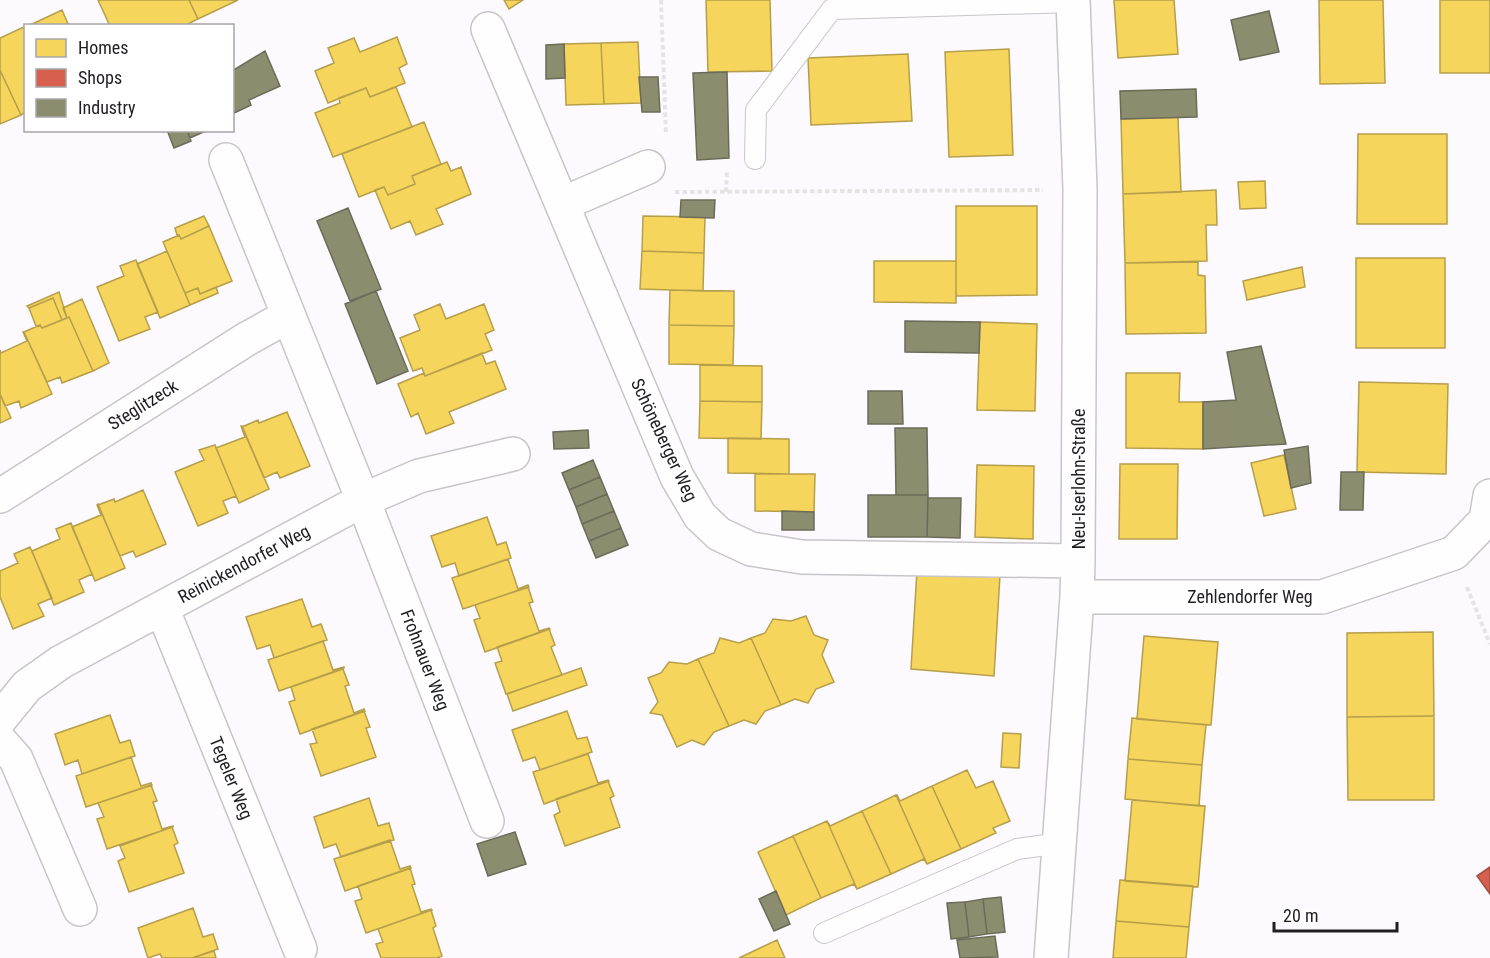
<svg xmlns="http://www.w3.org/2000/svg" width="1490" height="958" viewBox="0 0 1490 958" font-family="'Roboto Condensed',sans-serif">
	<rect width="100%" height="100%" fill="#fcfafe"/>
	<path fill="#f6d55c" stroke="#b69e4b" stroke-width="1.5" d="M98,0H189L198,19L184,26H110Z
		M189,0H238L198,19Z
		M504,0H523L509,9Z
		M706,0H770L772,71L708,72Z
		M1114,0H1174L1178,54L1118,58Z
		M1319,0H1383L1385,83L1320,84Z
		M1440,0H1490V73H1440Z
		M62,10L69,26H28Z
		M26,26V112L21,115L0,70V38Z
		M397,37L407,64L399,68L405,83L370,97L366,88L328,103L315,71L334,63L328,48L354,38L360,52Z
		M638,42L641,103L604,104L601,43Z
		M601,43L604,104L566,105L564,44Z
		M1009,49L1013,155L949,157L945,52Z
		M908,54L912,121L811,125L808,58Z
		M0,70L21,115L0,124Z
		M396,87L412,127L333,157L315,113L340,103L339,98L366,88L370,97Z
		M1178,117L1181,192L1123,194L1121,119Z
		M424,122L441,164L412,176L415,184L388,195L384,187L359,197L342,154Z
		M1358,134H1447V224H1357Z
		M447,162L451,171L461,167L471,194L436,209L443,224L416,235L410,221L391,229L375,190L384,187L388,195L415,184L412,176Z
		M1265,181L1266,208L1240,209L1238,182Z
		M1216,190L1217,225H1206L1207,261L1125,263L1123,194Z
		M956,206H1037V295L956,296Z
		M204,216L209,226L181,239L179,235H177L175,228Z
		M643,216L705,217L704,253L642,251Z
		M209,226L232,281L200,294L198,288L185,293L163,242L179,235L181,239Z
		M167,251L190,305L160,318L137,264Z
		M642,251L704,253L703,291L640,289Z
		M1356,258H1445V348H1356Z
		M136,260L158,312L145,317L150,329L119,341L97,287L124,276L120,266Z
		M874,261H956V303L874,302Z
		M1198,262V275L1205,276L1206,333L1126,334L1125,263Z
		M1302,267L1305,287L1247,300L1243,281Z
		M216,287L218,293L190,305L185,293L198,288L200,294Z
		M670,290L734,291V326L669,325Z
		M59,292L67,318L62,320L53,298L29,308L27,306Z
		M53,298L62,320L42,328L40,325L36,326L29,308Z
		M82,299L109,363L93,371L69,317L67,318L63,308Z
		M440,304L446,319L484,304L494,330L485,334L492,350L425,376L422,368L413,371L400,338L420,330L414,315Z
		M69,317L93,371L62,383L60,377L47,382L24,332L40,325L42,328Z
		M980,322L1037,324L1035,411L977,410Z
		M669,325L734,326L733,365L669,364Z
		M23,332H24L52,394L21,408L19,401L5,406L0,394V350L1,353L27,341Z
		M482,353L486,364L495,361L506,389L449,412L454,423L426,434L418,413L411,417L398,384L424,373L425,376Z
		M700,365L762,366V402L700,401Z
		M1126,373H1180L1179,402H1203V449L1126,448Z
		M1359,382L1448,384L1446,474L1357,472Z
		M0,394L11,418L0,423Z
		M700,401L762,402L761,439L699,438Z
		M287,412L310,466L280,478L277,472L264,478L242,427L258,420L259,423Z
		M241,426H242L269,489L239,503L216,448L245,437Z
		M728,438L789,439V474L728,473Z
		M215,445L236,496L223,501L228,513L198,526L175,472L204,460L199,450Z
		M1284,455L1296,509L1264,516L1251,463Z
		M1120,464H1178L1177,539H1119Z
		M977,465L1034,466L1033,539L975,537Z
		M755,474H815L814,512L755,511Z
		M143,490L166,544L136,557L133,551L120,556L98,505L114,499L115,502Z
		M98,504L125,568L95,581L72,527L101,515L97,505Z
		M487,517L497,545L506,542L511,558L459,576L455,563L442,567L431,536Z
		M71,523L92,574L79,580L84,592L54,605L32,551L60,539L56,529Z
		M30,547L52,598L38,604L44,616L13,629L0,597V571L18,563L14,554Z
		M508,559L518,589L528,585L529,587L463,609L452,578Z
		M917,570L1000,575L994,676L911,669Z
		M528,587L533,602L529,603L539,631L549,628L550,629L485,652L474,620L480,618L475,605Z
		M302,599L312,627L321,624L327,640L274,658L270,645L257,649L246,617Z
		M806,616L814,635L828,640L822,655L834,682L816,689L808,703L795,699L781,705L751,638L765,633L773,619L791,621Z
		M549,629L555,645L551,647L562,675L506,694L495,663L502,661L497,647Z
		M1433,632L1434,716L1347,717V633Z
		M1144,636L1218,642L1211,725L1137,719Z
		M720,638L739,643L751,638L781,705L765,711L756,724L744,720L729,726L698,659L714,653Z
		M323,641L333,670L344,667V668L279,691L268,660Z
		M698,659L729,726L714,732L704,745L692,740L677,747L662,715L650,713L658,702L648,678L661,673L669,662L687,664Z
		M581,668L587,685L513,711L507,694Z
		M343,669L349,685L345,686L354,713L364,709L365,711L300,734L289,702L295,700L291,687Z
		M364,711L370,727L366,728L376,757L321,776L310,744L317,743L312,729Z
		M567,711L577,739L587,737L592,752L540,770L535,757L523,761L512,730Z
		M110,715L120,743L130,740L135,756L82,774L78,760L65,765L55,734Z
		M1434,716V800H1348L1347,717Z
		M1132,718L1206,725L1202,765L1128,759Z
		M1003,733L1021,734L1019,768L1001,767Z
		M588,754L598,783L608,780L609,781L544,804L533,772Z
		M131,757L141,786L151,783L152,785L86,807L76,776Z
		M1128,759L1202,765L1199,806L1125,799Z
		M967,770L976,788L993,781L1010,821L993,828L996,833L961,849L932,786Z
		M608,781L614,796L610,798L620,827L565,846L554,815L560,812L556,799Z
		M151,785L157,801L153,802L162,829L173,826V827L107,849L97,819L104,817L98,803Z
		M932,786L961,849L927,864L896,795H897L900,801Z
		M896,795L927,864L924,859L891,874L862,811Z
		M369,798L378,826L389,823L394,840L341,857L336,844L324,848L314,817Z
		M1132,800L1205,806L1198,887L1125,881Z
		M862,811L891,874L857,889L827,821L830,826Z
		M827,821L857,889L854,884L821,898L793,836Z
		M172,827L178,843L174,845L184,873L129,892L118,861L125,858L120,846Z
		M793,836L821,898L786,915L758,852Z
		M390,840L400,869L410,866L411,868L345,891L334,859Z
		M410,868L415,884L412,885L421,912L431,909L432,910L366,933L355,901L362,899L358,886Z
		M1120,880L1193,886L1189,927L1116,921Z
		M193,908L203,937L213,934L218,949L192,958H162L160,954L148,958L138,928Z
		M431,910L436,926L433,928L442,956L437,958H381L376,944L383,942L378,929Z
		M1116,921L1189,927L1186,958H1113Z
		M777,940L785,958H739Z
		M214,951L216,958H192Z"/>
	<path fill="#d6604d" stroke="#9f4c40" stroke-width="1.5" d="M1490,867V894L1477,876Z"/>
	<path fill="#8c8c6e" stroke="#6c6b58" stroke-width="1.5" d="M1269,11L1279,52L1240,60L1231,20Z
		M564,44L565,78L546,79V45Z
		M265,51L280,86L249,100L251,105L232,114V71Z
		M727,72L729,158L697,160L693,73Z
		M639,77H658L660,112H642Z
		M1196,89L1197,117L1121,119L1120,91Z
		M167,130H187L191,141L174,148Z
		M187,130H208L190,138Z
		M681,200H715L714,218L680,217Z
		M348,208L381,289L350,301L317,221Z
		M376,291L408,371L377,384L345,304Z
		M905,321L980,322L979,353L905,352Z
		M1261,346L1286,444L1203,449V402L1236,400L1227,352Z
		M868,391H902L903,424H868Z
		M895,428H927L928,495H896Z
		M588,430L589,448L554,449L553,432Z
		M1308,446L1311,483L1291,488L1284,450Z
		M593,460L600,477L569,490L562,473Z
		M1341,472H1364L1363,510H1340Z
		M600,477L607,494L576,507L569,490Z
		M607,494L614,511L582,524L576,507Z
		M868,495H928L927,537H868Z
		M928,498H961L960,538L927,537Z
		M614,511L621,528L589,541L582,524Z
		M782,511L814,512V530H782Z
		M621,528L628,545L596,558L589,541Z
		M515,832L526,864L488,876L477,844Z
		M776,891L790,924L774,931L759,899Z
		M1001,897L1005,932L987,934L983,899Z
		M983,899L987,934L969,937L965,902Z
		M965,902L969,937L951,939L947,903Z
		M995,936L998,957L960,958L957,940Z"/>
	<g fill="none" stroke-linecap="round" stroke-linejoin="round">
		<defs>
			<path id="service" d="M755,159L756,110L832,9L1073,2
				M824,933L1017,849L1060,843"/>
			<path id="minor" d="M488,29L677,477L700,516L719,534L751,549L802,557L1078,561
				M226,160L363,500L487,821
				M562,204L648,167
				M0,496L245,340L288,316
				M1077,597H1322L1454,553L1486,520L1490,496
				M162,608L300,949
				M0,719L27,686L61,662L363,500L419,476L513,454
				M0,741L16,759L80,909
				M1051,958L1077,597L1078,561L1080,189L1073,0"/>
		</defs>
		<use href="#service" stroke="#c8c5ca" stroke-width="22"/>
		<use href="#minor" stroke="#c8c5ca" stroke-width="36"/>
		<path stroke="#e4e4e4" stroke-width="4" stroke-dasharray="4.5 3" stroke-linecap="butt" d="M661,0L666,135
			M675,192L1043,190
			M726,192L727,172
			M1467,587L1490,644"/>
		<use href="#service" stroke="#fffeff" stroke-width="20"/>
		<use href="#minor" stroke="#fffeff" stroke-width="33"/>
	</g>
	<g text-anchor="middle" stroke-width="6" stroke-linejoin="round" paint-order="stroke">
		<g font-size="18" fill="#201d23" stroke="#fff">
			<text transform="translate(143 405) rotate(-32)" y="6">Steglitzeck</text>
			<text transform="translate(664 440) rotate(65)" y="6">Schöneberger Weg</text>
			<text transform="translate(1079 479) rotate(-90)" y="6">Neu-Iserlohn-Straße</text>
			<text transform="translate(244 564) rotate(-28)" y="6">Reinickendorfer Weg</text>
			<text x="1250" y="603">Zehlendorfer Weg</text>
			<text transform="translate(425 660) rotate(69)" y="6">Frohnauer Weg</text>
			<text transform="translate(231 778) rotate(68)" y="6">Tegeler Weg</text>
		</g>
	</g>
	<rect x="24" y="24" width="210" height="108" fill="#ffffff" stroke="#a6a5a7" stroke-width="1.5"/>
	<rect x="36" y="39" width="30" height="18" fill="#f6d55c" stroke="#a6a5a7" stroke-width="1.5"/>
	<text x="78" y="54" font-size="18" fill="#201d23">Homes</text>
	<rect x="36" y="69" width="30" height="18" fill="#d6604d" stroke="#a6a5a7" stroke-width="1.5"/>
	<text x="78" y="84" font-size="18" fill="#201d23">Shops</text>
	<rect x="36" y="99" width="30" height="18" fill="#8c8c6e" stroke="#a6a5a7" stroke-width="1.5"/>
	<text x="78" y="114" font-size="18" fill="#201d23">Industry</text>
	<path d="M1274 922v9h123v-9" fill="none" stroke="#201d23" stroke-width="3"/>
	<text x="1283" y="922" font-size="18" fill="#201d23" stroke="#ffffff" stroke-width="4.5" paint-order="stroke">20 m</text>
</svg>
